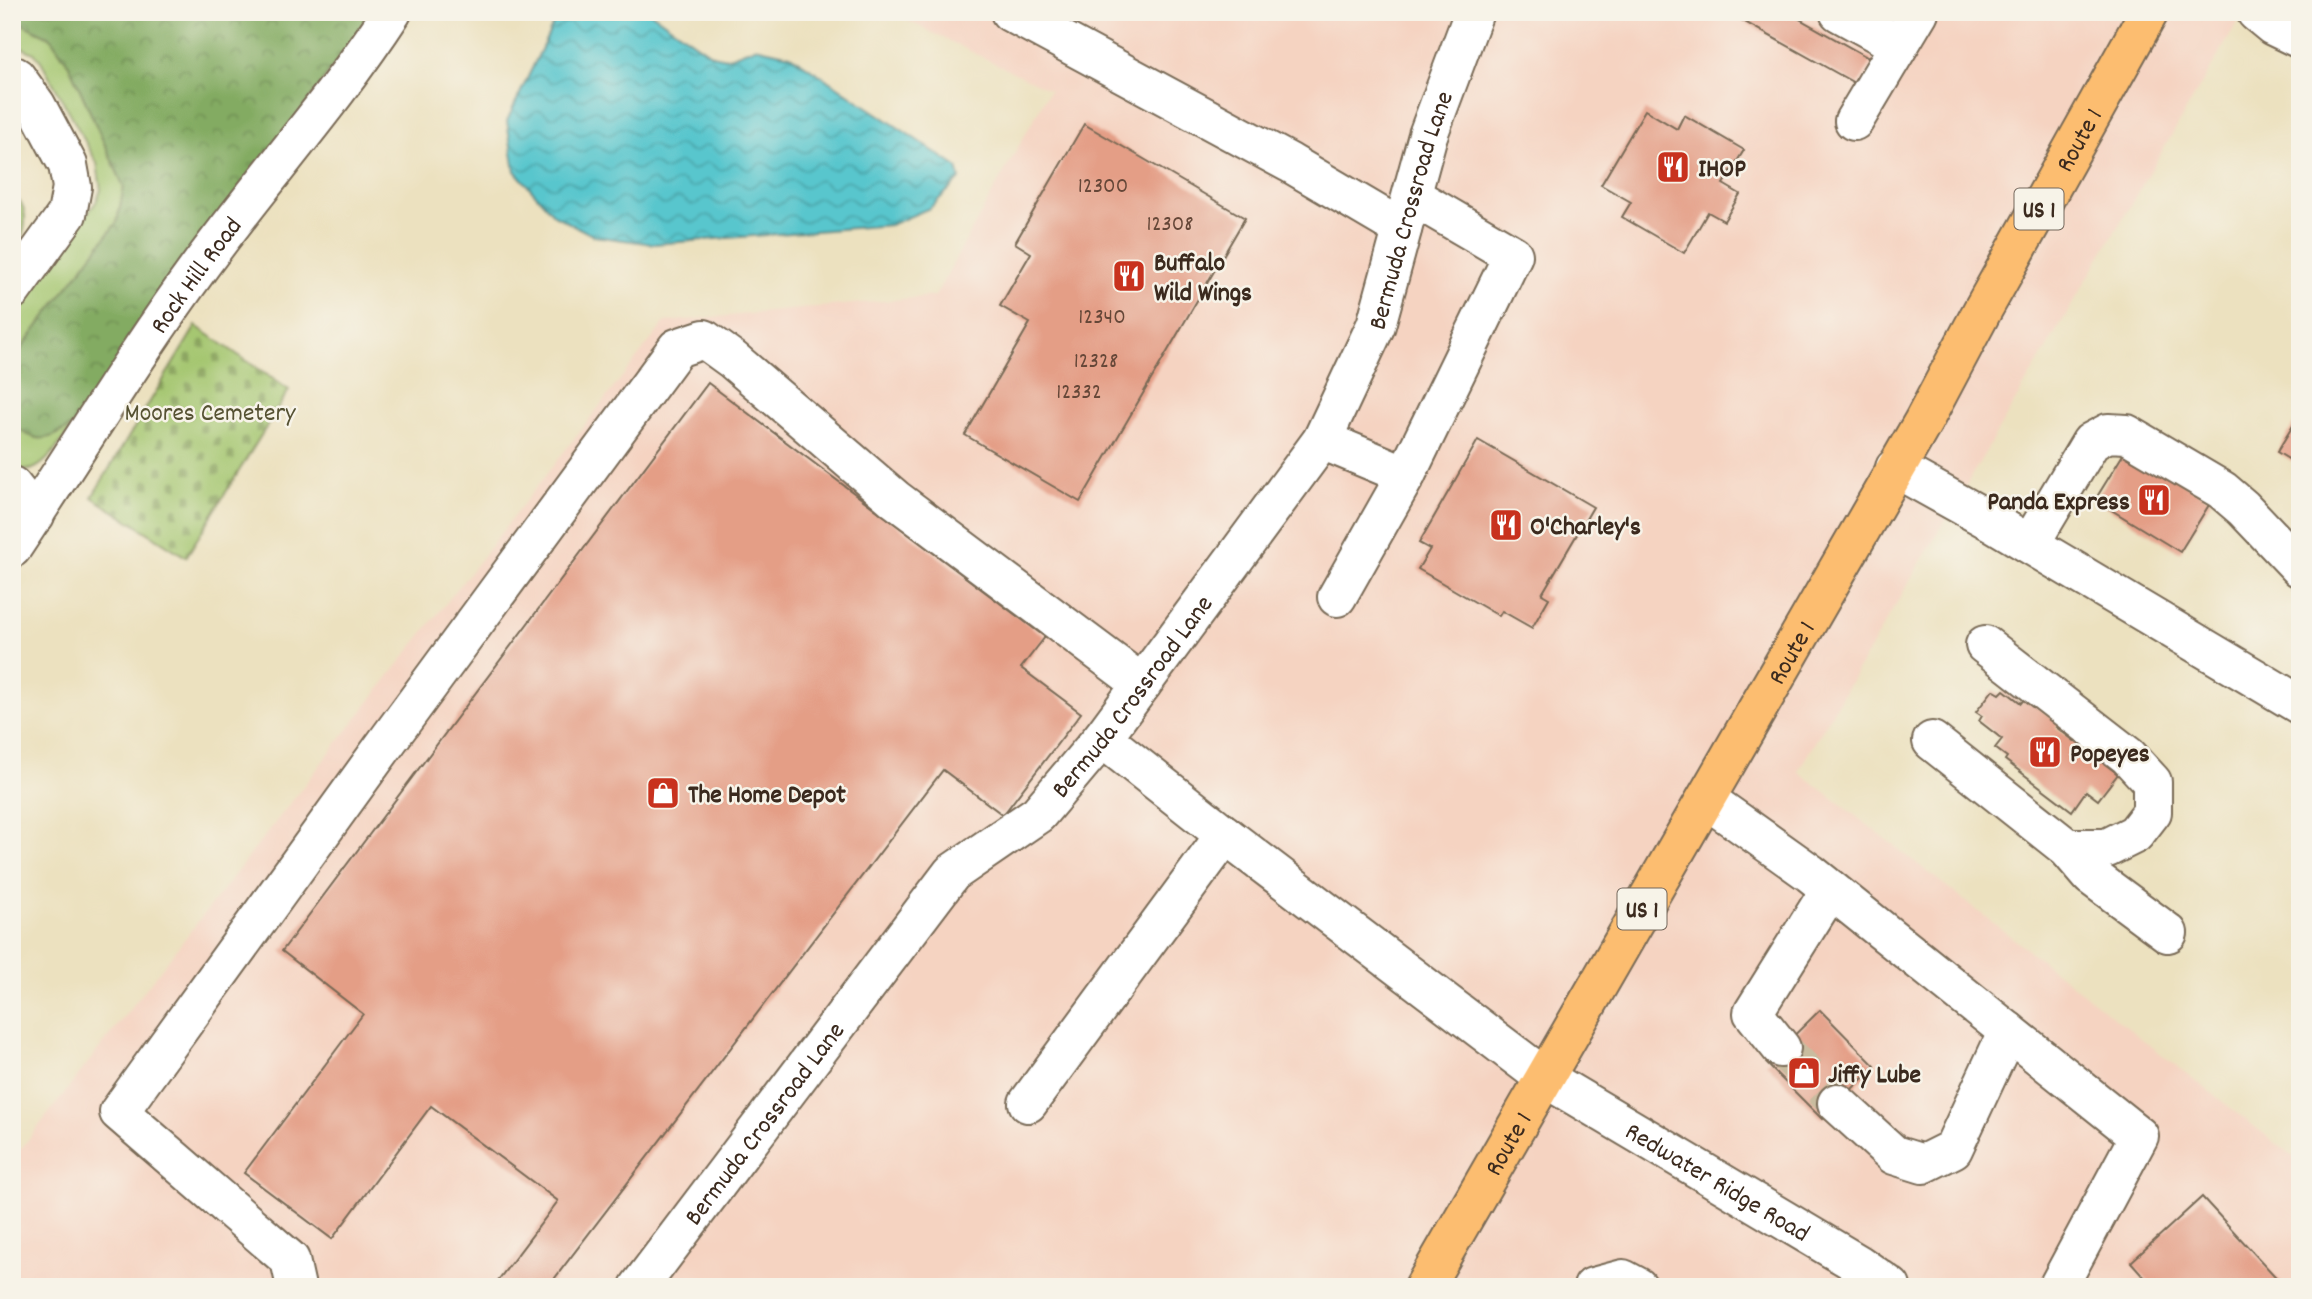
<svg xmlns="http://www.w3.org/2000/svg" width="2312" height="1299" viewBox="0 0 2312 1299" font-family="Dekko,sans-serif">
	<defs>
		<pattern id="forest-crowns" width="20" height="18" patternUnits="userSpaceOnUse" patternTransform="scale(1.75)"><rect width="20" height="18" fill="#83ab62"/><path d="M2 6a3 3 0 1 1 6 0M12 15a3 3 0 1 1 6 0" fill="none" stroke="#6c8b50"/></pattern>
		<pattern id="cemetery-stones" width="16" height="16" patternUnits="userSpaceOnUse" patternTransform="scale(1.75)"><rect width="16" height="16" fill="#a4c670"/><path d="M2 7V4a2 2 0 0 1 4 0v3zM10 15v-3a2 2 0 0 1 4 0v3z" fill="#87a15b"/></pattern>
		<pattern id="water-waves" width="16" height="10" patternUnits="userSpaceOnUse" patternTransform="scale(1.75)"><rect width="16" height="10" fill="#58c6cd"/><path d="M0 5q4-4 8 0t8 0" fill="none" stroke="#4aa1a6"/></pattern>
	</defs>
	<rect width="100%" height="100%" fill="#f7f3e8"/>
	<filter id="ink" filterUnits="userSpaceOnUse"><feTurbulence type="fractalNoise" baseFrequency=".0143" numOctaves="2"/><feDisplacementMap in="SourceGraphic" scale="14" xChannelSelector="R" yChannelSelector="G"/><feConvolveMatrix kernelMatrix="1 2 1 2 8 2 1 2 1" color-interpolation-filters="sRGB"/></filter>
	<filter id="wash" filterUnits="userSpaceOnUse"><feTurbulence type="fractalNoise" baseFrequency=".00686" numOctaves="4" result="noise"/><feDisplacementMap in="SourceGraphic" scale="28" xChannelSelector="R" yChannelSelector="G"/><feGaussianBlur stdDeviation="1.57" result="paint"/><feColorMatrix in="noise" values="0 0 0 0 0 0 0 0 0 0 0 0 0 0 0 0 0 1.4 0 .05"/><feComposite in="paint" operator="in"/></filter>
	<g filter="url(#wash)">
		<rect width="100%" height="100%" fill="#ece1bf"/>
		<path fill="#f5d3c1" d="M890,12H2244L1798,771L2300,1162V1287H12V1142L21,1149L665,322L935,296L1050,90Z"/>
		<path fill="#a4c670" stroke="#707847" stroke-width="2" d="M12,22L20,23L50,37L69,65L124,187L117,222L12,361V318L96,202L101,190L97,163L41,61L34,53L12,43Z
			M12,198L20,201C30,217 24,239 12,253Z
			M12,424L14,426L73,425C64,438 40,478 21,469C18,468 15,465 12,462Z"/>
		<path fill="url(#forest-crowns)" stroke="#5f6a40" stroke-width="2" d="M12,12H373L73,425C48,441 37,445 12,424V361L117,222L124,187L69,65L50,37L20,23L12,22Z"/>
		<path fill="url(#cemetery-stones)" stroke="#707847" stroke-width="2" d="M196,326L289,390L186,557L92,497Z"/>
		<path fill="url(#water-waves)" stroke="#4a7876" stroke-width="2" d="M559,12H650L712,55L727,58L755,47L790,55L957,167L960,179L930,208L890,225L654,244L594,236L554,215L515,171L507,121Z"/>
		<g id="blocks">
			<path fill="#e49e86" d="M1727,12H1787L1872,60L1858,85Z
				M1645,110L1677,129L1684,115L1744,150L1723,184L1740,194L1724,221L1708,212L1684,253L1622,217L1631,202L1601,185Z
				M1084,124L1245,218L1080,502L965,435L1030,323L1000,306L1031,253L1015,243Z
				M708,383L1045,637L1021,668L1081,713L1003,815L943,770L548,1287H493L558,1201L431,1106L332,1239L244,1173L363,1014L282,951Z
				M2300,414V466L2277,452Z
				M1478,440L1593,507L1542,594L1549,598L1532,628L1502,611L1499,616L1418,569L1430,549L1419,543Z
				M2127,448L2212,500L2180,552L2095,500Z
				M1993,690L2000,694L2004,690L2021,703L2026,697L2059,723L2056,727L2118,774L2098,800L2086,791L2072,811L2005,760L2007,757L1995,748L2002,739L1979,721L1982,716L1976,712Z
				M1820,1010L1875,1066L1822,1119L1766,1063Z
				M2202,1197L2285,1287H2153L2131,1262Z"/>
		</g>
	</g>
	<g filter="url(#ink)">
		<use href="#blocks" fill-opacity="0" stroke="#796a56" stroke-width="2"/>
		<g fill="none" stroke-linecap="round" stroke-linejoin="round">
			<path stroke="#c9bc9f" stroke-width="38" stroke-dasharray="38 19" stroke-linecap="butt" d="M1781,1048L1837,1103"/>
			<defs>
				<g id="minor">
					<path d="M1010,12L1290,163L1402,229"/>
					<path d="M1839,12L1899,45"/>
					<path d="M2256,12L2273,26L2300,39"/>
					<path d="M12,75L16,77L36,105L68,165L72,187L67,214L12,290"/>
					<path d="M1854,121L1919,12"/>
					<path d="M1322,440L1406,475"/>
					<path d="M1895,468L1994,523L2300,705"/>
					<path d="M12,486L35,515"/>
					<path d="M2030,544L2091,442L2108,433L2127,434L2222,490L2243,508L2300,568"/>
					<path id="s1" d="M12,548C75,454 133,357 200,266C263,180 334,101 392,12"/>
					<path d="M1337,597L1406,475L1513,255L1412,196"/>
					<path d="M1985,645L2128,756L2152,782V812L2135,834L2107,848H2067"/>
					<path id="s2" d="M1102,738L1225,835L1545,1078L1858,1264L1891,1287"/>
					<path d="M1932,741L2067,848L2091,876L2168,933"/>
					<path d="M1706,799L1810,873L2139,1136L2058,1287"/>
					<path d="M1781,1048L1753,1013L1830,890"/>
					<path d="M1028,1103L1225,835"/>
					<path d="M1837,1103L1894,1155L1923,1164L1953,1149L2008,1031"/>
					<path d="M296,1287L290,1260L119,1112L389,739L677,348L704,339L733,360L895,499L1142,684"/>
					<path id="s3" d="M639,1287L952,873L1038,814L1102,738L1322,440L1376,325L1428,135L1474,12"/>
					<path d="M1593,1287L1623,1279L1638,1287"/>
				</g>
				<g id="major">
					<path id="s4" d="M1424,1287L1923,422L1982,311L2149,12"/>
				</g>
			</defs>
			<use href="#minor" stroke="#796a56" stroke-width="42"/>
			<use href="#major" stroke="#796a56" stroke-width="42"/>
			<use href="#minor" stroke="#fff" stroke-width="38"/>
			<use href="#major" stroke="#fcbd6f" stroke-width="38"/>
		</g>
	</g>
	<defs>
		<symbol id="restaurant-square" viewBox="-11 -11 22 22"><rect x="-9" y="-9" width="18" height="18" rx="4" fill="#c8321e" stroke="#f7f3e8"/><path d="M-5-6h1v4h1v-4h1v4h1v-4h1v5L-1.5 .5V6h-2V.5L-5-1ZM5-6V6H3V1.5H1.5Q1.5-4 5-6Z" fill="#fff"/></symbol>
		<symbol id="shop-square" viewBox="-11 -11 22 22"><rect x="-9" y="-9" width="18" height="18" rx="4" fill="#c8321e" stroke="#f7f3e8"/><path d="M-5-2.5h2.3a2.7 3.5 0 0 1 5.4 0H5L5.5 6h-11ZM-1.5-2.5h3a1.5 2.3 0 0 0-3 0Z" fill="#fff"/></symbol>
	</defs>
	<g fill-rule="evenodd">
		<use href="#restaurant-square" x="1654" y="148" width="38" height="38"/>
		<use href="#restaurant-square" x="1110" y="257" width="38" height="38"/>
		<use href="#restaurant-square" x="2135" y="481" width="38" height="38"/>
		<use href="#restaurant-square" x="1487" y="506" width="38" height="38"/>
		<use href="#restaurant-square" x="2026" y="733" width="38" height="38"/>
		<use href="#shop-square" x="644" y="774" width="38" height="38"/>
		<use href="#shop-square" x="1785" y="1054" width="38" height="38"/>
	</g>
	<g text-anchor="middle" stroke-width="5" stroke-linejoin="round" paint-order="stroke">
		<g font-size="23" fill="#654738">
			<text x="1103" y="192">12300</text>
			<text x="1170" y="230">12308</text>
			<text x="1102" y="323">12340</text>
			<text x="1096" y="367">12328</text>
			<text x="1079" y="398">12332</text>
		</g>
		<g fill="#f7f3e8" stroke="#73665b" stroke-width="2">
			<rect x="2014.5" y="188.5" width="49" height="41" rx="5"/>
			<rect x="1617.5" y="888.5" width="49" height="41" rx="5"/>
		</g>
		<g font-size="24" font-weight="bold" fill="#3b2a1e">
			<text x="2039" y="217">US 1</text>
			<text x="1642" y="917">US 1</text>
		</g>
		<g font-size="26" fill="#3b2a1e" stroke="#f7f3e8">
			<text dy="9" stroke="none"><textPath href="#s4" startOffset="1321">Route 1</textPath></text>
			<text dy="9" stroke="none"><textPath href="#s3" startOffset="1340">Bermuda Crossroad Lane</textPath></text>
			<text dy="9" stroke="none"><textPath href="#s1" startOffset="329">Rock Hill Road</textPath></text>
			<text dy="9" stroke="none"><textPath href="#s4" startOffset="733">Route 1</textPath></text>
			<text dy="9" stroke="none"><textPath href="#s3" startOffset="774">Bermuda Crossroad Lane</textPath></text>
			<text dy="9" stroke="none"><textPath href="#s3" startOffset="206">Bermuda Crossroad Lane</textPath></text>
			<text dy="9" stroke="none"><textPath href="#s4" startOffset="166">Route 1</textPath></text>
			<text dy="9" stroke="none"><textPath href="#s2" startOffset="760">Redwater Ridge Road</textPath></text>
		</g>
		<g font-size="26" font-weight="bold" fill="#3b2a1e" stroke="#f7f3e8" text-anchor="start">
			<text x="1698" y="176">IHOP</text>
			<text x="1154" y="270">Buffalo<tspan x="1154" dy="30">Wild Wings</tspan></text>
			<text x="2130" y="509" text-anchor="end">Panda Express</text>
			<text x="1530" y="534">O'Charley's</text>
			<text x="2070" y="761">Popeyes</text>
			<text x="688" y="802">The Home Depot</text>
			<text x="1828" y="1082">Jiffy Lube</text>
		</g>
		<g font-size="26" fill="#555132" stroke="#f7f3e8">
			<text x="210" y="420">Moores Cemetery</text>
		</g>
	</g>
	<rect width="2312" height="1299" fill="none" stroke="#f7f3e8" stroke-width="42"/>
</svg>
